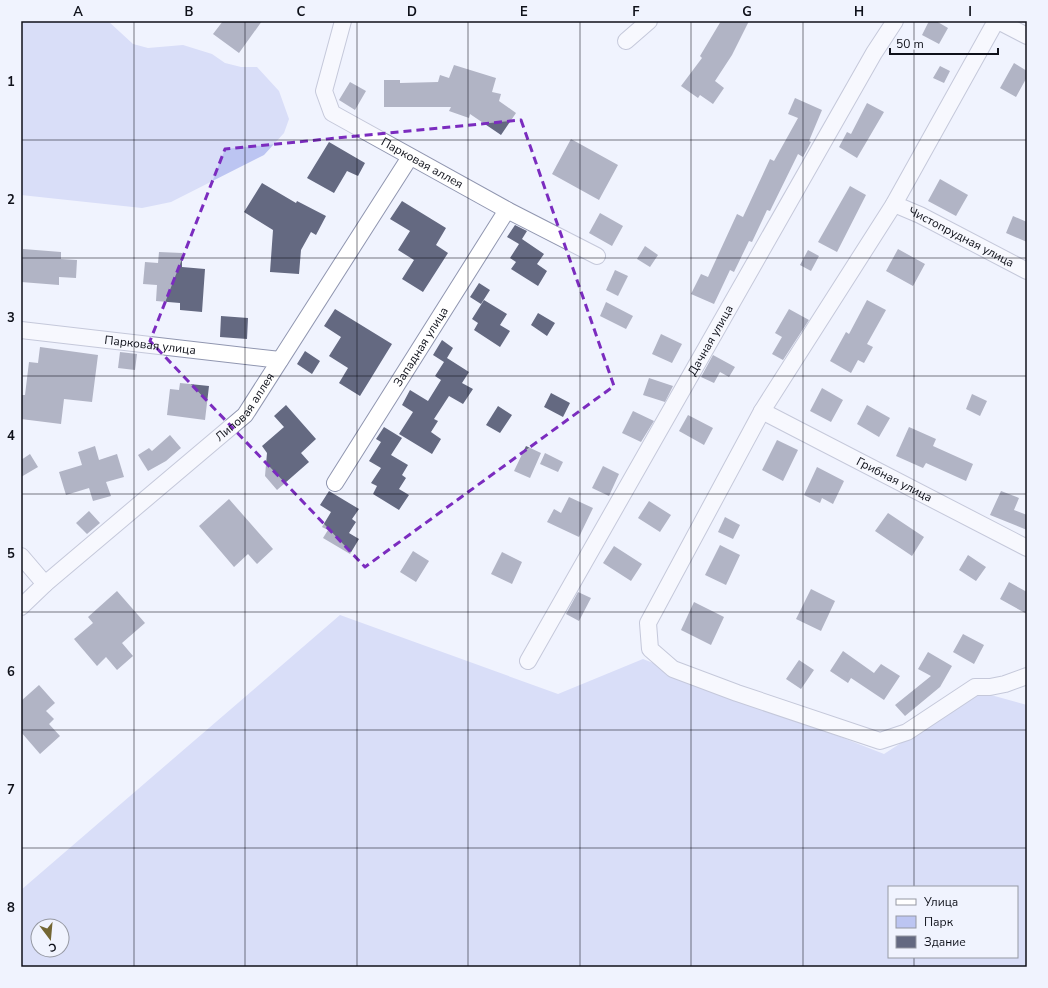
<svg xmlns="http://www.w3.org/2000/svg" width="1048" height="988" viewBox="0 0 1048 988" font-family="'Nunito Sans',sans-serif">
	<rect width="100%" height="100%" fill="#f0f3fe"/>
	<path fill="#bcc5f2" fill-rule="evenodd" d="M21,21H108L133,44L148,48L183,45L212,54L225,63L241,67H257L279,91L289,119L284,133L264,155L171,202L142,208L21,195Z
		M340,615L558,694L643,659L884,754L980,692L1027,705V967H21V890ZM889,887H1017V957H889ZM38,926H62V950H38Z"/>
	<path fill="#646981" d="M223,21H262L239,53L213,34Z
		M721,21H749L732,55L715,81L724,88L713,104L700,95L698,98L681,86L702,58L700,56Z
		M929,21H936L948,28L939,44L922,35Z
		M1014,63L1027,71V77L1016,97L1000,88Z
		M454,65L496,78L492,92L501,94L499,101L516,113L501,135L470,114L469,118L449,111L451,107H384V80H400V83L438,82L440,75L449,78Z
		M940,66L950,71L944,83L933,78Z
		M350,82L366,91L355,110L339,100Z
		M795,98L822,110L809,141L811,142L803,157L798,154L770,211L767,210L752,242L749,241L734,272L730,270L714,304L691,294L701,274L708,277L737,214L743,217L770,159L774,161L798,118L788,114Z
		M867,103L884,112L857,158L839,147L847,132L851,134Z
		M571,139L618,165L599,200L552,174Z
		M329,142L365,163L358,176L347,171L334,193L307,178Z
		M940,179L968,195L956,216L928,201Z
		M262,183L296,203L297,201L326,216L316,235L311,232L301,250L299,274L270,272L273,230L244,212Z
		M850,186L866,195L837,252L818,242Z
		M402,201L446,228L436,245L448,253L423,292L402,279L414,260L398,250L410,231L390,219Z
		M600,213L623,226L612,246L589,233Z
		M1013,216L1027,222V242L1006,233Z
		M515,225L527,231L522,239L544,254L537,264L547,271L538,286L511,269L516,262L510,258L519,244L507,237Z
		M645,246L658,255L650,267L637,259Z
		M23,249L61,252V259L77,260L76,278L59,277V285L21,282Z
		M898,249L925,264L913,286L886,271Z
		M808,250L819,256L811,271L800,265Z
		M159,252L182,253V267L205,269L202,312L180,310V303L156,301L157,285L143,284L145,262L158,263Z
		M615,270L628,276L618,296L606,290Z
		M479,283L490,290L481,304L470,297Z
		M484,300L507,314L500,325L510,331L500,347L474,330L478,323L472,319Z
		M867,300L886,310L867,344L873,347L864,363L858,360L851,373L830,361L846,332L849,334Z
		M606,302L633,316L626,329L600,316Z
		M335,309L392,344L360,396L339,383L348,368L329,356L341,337L324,326Z
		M789,309L809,320L783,360L772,354L782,337L775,333Z
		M538,313L555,323L547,336L531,325Z
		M221,316L248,318L247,339L220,337Z
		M661,334L682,344L672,363L652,354Z
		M442,340L453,348L447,358L469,372L462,383L473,389L463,404L449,396L434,419L438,421L431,432L441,439L432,454L399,434L413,412L402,405L410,390L428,401L441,380L435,376L444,362L433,355Z
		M40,347L98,355L92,402L64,399L61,424L21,419V395H25L29,362L38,363Z
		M305,351L320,361L312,374L297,364Z
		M120,352L137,354L135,370L118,368Z
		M713,355L735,367L729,377L720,372L714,383L701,377Z
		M649,378L673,386L665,402L643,395Z
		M180,383L209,386L205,420L167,415L170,389L179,390Z
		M822,388L843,400L831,422L810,411Z
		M551,393L570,403L563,417L544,407Z
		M972,394L987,401L980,416L966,409Z
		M286,405L316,439L301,453L309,462L277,490L265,476L267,453L262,446L284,427L274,416Z
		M867,405L890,418L879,437L857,424Z
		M498,406L512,415L500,433L486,425Z
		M633,411L654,421L641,442L622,433Z
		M688,415L713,428L704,445L679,431Z
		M384,427L402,438L391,455L408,465L402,475L406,478L399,489L409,495L399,510L373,494L377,486L371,483L381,468L369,461L381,442L376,439Z
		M909,427L936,439L933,446L973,464L966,481L926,463L923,468L896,456Z
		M170,435L181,448L166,461L148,471L138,455L149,448L152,451Z
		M777,440L798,450L783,481L762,470Z
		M95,446L99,460L117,454L124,477L106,482L111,496L93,501L89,488L66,495L59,472L82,465L78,452Z
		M526,446L541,453L530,478L514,471Z
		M545,453L563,462L558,472L540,464Z
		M30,454L38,467L21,477V460Z
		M603,466L619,474L609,496L592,488Z
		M817,467L844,481L833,504L822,498L820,503L804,495Z
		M329,491L359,509L352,519L356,522L349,533L359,539L350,554L323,538L328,530L322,527L331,512L320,505Z
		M1001,491L1019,498L1014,510L1027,515V530L990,515Z
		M569,497L593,508L579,537L547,522L554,509L561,513Z
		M229,499L273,549L257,564L248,554L234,567L199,526Z
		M649,501L671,515L660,532L638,518Z
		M89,511L100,523L87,534L76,523Z
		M888,513L924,537L912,556L875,531Z
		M725,517L740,525L733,539L718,532Z
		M720,545L740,555L726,585L705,575Z
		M614,546L642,564L631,581L603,563Z
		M413,551L429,561L416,582L400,572Z
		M502,552L522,562L512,584L491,574Z
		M968,555L986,567L976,581L959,570Z
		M1009,582L1027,592V614L1000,599Z
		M811,589L835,601L821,631L796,619Z
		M117,591L145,623L122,643L133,656L117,670L106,657L97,666L74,639L93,623L88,617Z
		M578,592L591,598L579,621L566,614Z
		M694,602L724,617L711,645L681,630Z
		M963,634L984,645L974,664L953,652Z
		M843,651L874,673L881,664L900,676L884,700L851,678L848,683L830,671Z
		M928,652L952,666L940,687L905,716L895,705L931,676L918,669Z
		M799,660L814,670L801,689L786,679Z
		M39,685L55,703L46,711L54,719L49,724L60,736L40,754L21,732V701Z"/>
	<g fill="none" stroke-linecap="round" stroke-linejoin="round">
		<defs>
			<g id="minor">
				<path id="s1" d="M343,21L324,91L332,113L507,210L597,256"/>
				<path d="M996,21L894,204L762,411L648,623L650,649L673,669L737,693L880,741L907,732L975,687H990L1005,684L1027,676"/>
				<path d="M998,21L1027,36"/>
				<path d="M626,41L649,21"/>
				<path id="s2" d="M894,204L920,215L1027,271"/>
				<path id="s3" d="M21,330L280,360"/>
				<path id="s4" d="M762,411L1027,548"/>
				<path id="s5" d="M335,483L507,210"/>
				<path d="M21,556L45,584"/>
				<path id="s6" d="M21,607L45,584L245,415L410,157"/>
				<path id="s7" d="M528,661L874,53L895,21"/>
			</g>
		</defs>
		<use href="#minor" stroke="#9096b0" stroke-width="18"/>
		<use href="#minor" stroke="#fff" stroke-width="16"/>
	</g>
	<path d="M0 0H1048V988H0ZM521,120L614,386L365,567L150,341L225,149Z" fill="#f0f3fe" fill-opacity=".55" fill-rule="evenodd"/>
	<path fill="none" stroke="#7b2cbf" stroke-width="3" stroke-dasharray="8 5" stroke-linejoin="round" d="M521,120L614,386L365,567L150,341L225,149Z"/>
	<path fill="none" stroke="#0f111a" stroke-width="1" stroke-opacity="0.55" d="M134,21V967M245,21V967M357,21V967M468,21V967M580,21V967M691,21V967M803,21V967M914,21V887M21,140H1027M21,258H1027M21,376H1027M21,494H1027M21,612H1027M21,730H1027M21,848H1027M914,957V967"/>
	<g text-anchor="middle" stroke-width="3.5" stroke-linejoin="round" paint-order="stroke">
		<g font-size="12" fill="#0f111a" stroke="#f0f3fe">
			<text dy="4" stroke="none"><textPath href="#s1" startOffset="199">Парковая аллея</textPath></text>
			<text dy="4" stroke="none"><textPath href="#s2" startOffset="75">Чистопрудная улица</textPath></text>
			<text dy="4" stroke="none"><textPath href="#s7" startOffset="369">Дачная улица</textPath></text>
			<text dy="4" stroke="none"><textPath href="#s3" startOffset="130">Парковая улица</textPath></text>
			<text dy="4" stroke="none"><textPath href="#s5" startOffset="161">Западная улица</textPath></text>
			<text dy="4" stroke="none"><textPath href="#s6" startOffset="301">Липовая аллея</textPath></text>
			<text dy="4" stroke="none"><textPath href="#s4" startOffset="149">Грибная улица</textPath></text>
		</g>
	</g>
	<rect width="1048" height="988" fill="none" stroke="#f0f3fe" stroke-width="44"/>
	<rect x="888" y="886" width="130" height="72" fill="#f0f3fe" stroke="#9699a3"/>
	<rect x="896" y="899" width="20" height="6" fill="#ffffff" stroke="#9699a3"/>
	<text x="924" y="906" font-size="12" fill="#0f111a">Улица</text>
	<rect x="896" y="916" width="20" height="12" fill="#bcc5f2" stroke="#9699a3"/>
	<text x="924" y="926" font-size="12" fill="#0f111a">Парк</text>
	<rect x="896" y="936" width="20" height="12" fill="#646981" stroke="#9699a3"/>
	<text x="924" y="946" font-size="12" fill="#0f111a">Здание</text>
	<g transform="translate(50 938) rotate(164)"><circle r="19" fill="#f0f3fe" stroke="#9699a3"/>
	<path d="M0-3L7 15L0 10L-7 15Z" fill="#736633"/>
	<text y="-6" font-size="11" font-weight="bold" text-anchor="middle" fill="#0f111a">С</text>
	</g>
	<path d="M890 48v6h108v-6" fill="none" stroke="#0f111a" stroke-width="2"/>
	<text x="896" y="48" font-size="12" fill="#0f111a" stroke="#f0f3fe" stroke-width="3" paint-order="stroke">50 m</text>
	<rect x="22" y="22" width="1004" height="944" fill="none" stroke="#0f111a" stroke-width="1.5"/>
	<g font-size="13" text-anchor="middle" font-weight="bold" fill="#0f111a">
		<text x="78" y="16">A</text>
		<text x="189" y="16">B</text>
		<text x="301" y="16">C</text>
		<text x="412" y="16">D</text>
		<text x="524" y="16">E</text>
		<text x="636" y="16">F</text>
		<text x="747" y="16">G</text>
		<text x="859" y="16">H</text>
		<text x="970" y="16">I</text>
		<text x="11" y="86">1</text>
		<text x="11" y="204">2</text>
		<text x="11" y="322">3</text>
		<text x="11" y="440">4</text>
		<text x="11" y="558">5</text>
		<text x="11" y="676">6</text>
		<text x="11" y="794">7</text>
		<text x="11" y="912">8</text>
	</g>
</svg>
